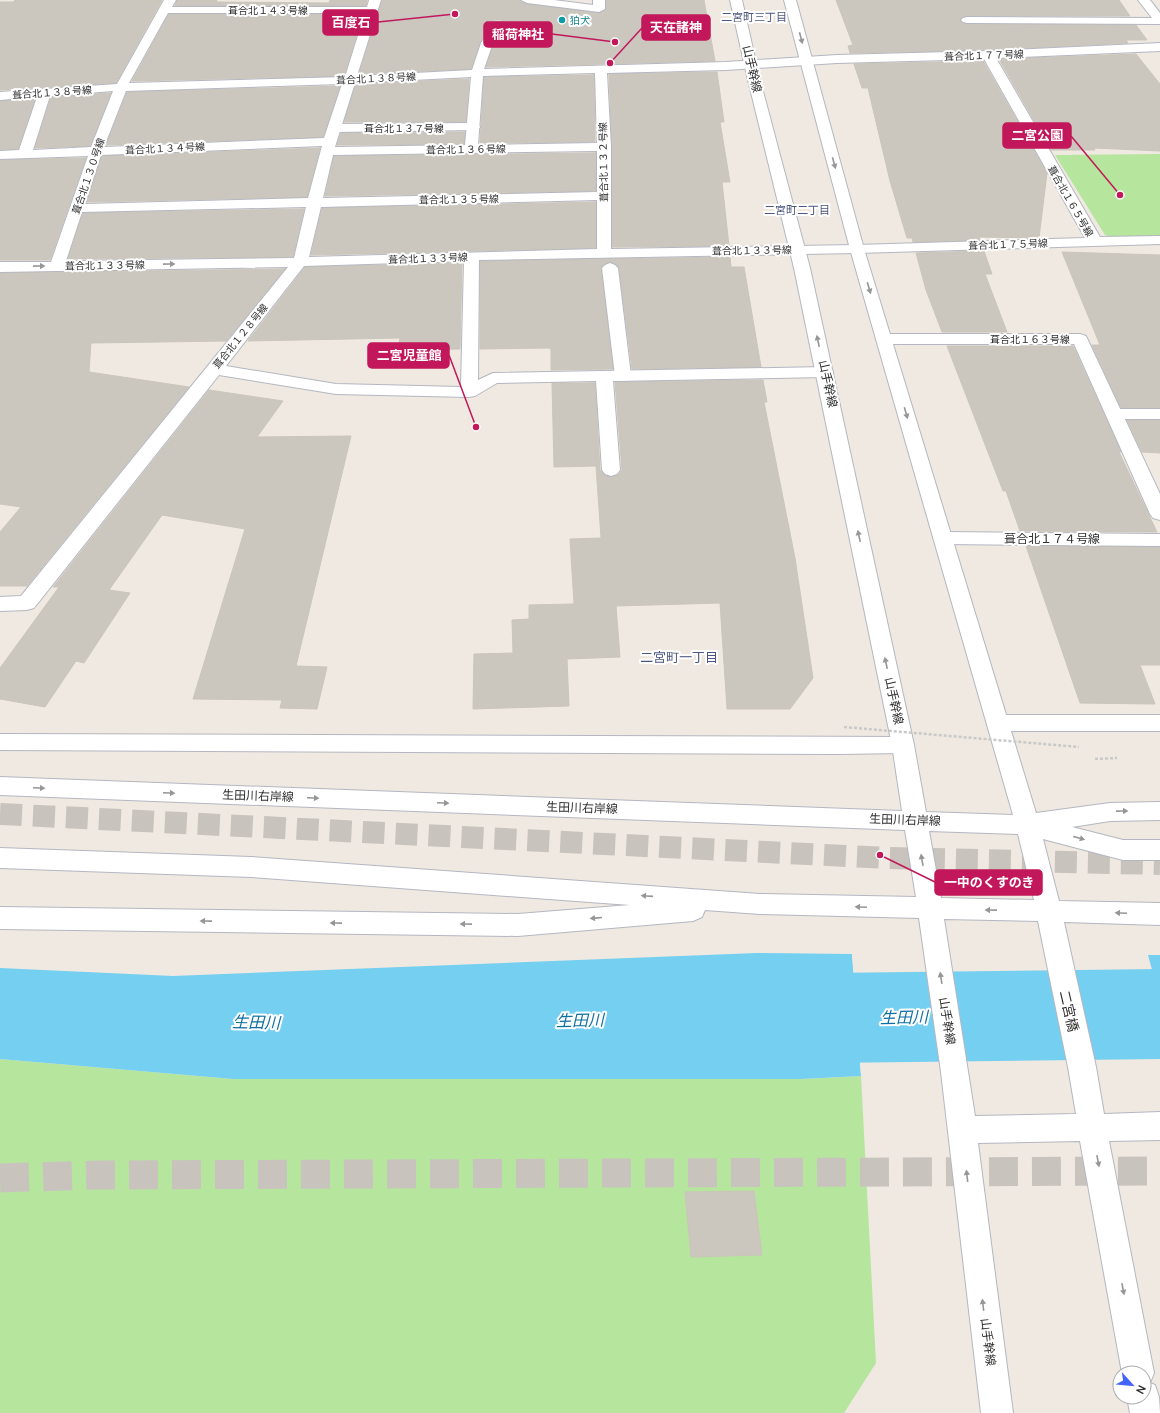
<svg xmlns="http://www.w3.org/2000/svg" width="1160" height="1413" viewBox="0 0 1160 1413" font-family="Manrope,'Noto Sans JP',sans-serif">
	<rect width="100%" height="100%" fill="#efe9e1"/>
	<path fill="#b6e59e" d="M1160,154V236L1113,237L1105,235L1055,155Z
		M0,1059L233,1079H801L861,1076L876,1363L844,1413H0Z"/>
	<path fill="#75cff0" d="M757,953L852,954L861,1076L801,1079H233L0,1059V968L173,976Z
		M1148,955H1160V999Z"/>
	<path fill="#efe9e1" d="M852,954H854L863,1076H861Z"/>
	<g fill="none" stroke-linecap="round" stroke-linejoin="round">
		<path fill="#75cff0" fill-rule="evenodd" d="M1160,969V1059L742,1064L706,1051L691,1019L706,987L742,974Z"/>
	</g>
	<path fill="#cbc7bf" stroke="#cbc5ba" d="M15,0H162L116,83L0,90V2H13Z
		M177,0H217L216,2L329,3L330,0H367L366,6H175Z
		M382,0H520L527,4L599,13L606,9V0H704L715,61L486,67L494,44L505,24L502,20H494L480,42L471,69L359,74Z
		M836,0H1119L1130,16H967L962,17L960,20L962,23L967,24L1136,25L1147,40H1126L1128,43L988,50L850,53L848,46L853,45Z
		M169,14H363L344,76L132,81Z
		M1136,54L1160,84V151L1094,148L1095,150H1051L999,59Z
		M983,61L1047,173L1039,238L979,237L980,240L913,242L912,238H907L890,181L868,88H862L854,64Z
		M717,72L724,122H720L730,182H722L729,246L612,247V147L609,74Z
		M594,75L595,142L480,143L484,77Z
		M469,79L466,122H344L356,84Z
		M340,86L323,137L106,145L127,92Z
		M111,93L90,146L35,148L51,97Z
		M35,99L18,149L0,150V101Z
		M465,132L464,144L337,145L341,133Z
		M320,148L307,197L87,202L102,156Z
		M596,153V191L325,196L334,156Z
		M86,158L50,260H0V160Z
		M596,202V248L311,255L322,208Z
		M304,209L293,257L68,259L83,213Z
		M984,251L992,274H985L1007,332H942L926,290L916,253Z
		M1062,252L1160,255V408H1121L1092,345H1100Z
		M730,257L731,267H744L761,367L632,369L619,268L616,264L611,262L604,264L601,268L613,369L551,370V349L548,348L480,349V261Z
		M462,263L460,349L398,350L400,338L248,341L305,267Z
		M285,269L226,341L91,343L89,372L189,387L27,586H0V532L21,507L0,504V273Z
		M947,346H1073L1121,452H1119L1157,532L1020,531L1006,491H1003Z
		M763,380L767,402H764L795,558L813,678L790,709H727L720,603L616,606L620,657L567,659L569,706L473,709L474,654L513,653L512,620L529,619V605L574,604L570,539L601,538L596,466L554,467L552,383H595L600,470L605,475L611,477L618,475L622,470L615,382Z
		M209,390L283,401L257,437L351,436L296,666L327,667L317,709L280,708L282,700L193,699L245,529L162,515L109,590L130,593L84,663L76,661L45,707L0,699V668L59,587H53Z
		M1127,420H1160V453L1142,452Z
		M1026,546L1160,547V665H1140L1155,704L1080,703Z
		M754,1191L762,1255L691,1257L685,1192Z"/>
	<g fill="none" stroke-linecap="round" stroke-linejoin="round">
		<path stroke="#c8c4bd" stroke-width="22" stroke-dasharray="22 11" stroke-linecap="butt" d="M0,814L887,858L1160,864"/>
		<path stroke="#c8c4bd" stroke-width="29" stroke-dasharray="29 14" stroke-linecap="butt" d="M0,1178L98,1175L1160,1171"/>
		<defs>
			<path id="lane" d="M473,123L478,124L480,127L478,130L335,132L330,131L328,128L330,125L335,124Z
				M610,263L615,265L618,268L631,376L629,380L623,381L617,380L615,376L602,268L605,265Z
				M1115,409H1160V419H1115L1109,418L1106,414L1109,410Z"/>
			<path id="street" d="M164,0H176L172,7H367L369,0H381L357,76L472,70L481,43L494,22H502L504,24L493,43L484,69L726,62L837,55L988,51L1160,43V51L996,58L1100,237L1160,236V244L857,253L479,260L478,380L493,373L825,367L831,368L833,372L831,376L825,377L613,381L620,470L617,474L611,476L605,474L602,470L596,381L497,383L475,396L469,397L336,394L219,375L34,608L27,610L0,611V597L21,596L288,267L0,272V262H51L88,156L0,159V151L19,150L37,97L0,100V92L117,84ZM168,13H365L345,77L129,83ZM984,59L1085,238L857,245L611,249V147L607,73L726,70L837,63ZM595,73L597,143L478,145L483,76ZM471,77L465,145L335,147L355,83ZM342,84L324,138L104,147L126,91ZM113,91L91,147L33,150L50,96ZM322,146L308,198L85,204L101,155ZM597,151V192L323,198L333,155ZM597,200V249L309,257L321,207ZM306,207L294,258L66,261L82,212ZM464,261L461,387L336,384L226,366L304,266Z
				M521,0H554L593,5V0H605V9L599,12L527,3Z
				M1138,0H1150L1160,13V24L967,23L963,22L961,20L963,18L967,17L1152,18Z
				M884,334H1080L1086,336L1160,494V520L1153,518L1150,514L1074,344H884L878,342L876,339L878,336Z
				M943,532L1160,534V546L943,544L936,542L933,538L936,534Z
				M998,715H1160V731H998L990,729L987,723L990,717Z
				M0,734L903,737L911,739L914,745L911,751L903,753L839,754L0,750Z"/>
			<path id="secondary" d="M730,0H742L759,76L810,268L914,745L926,812L1013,815L850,249L784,0H796L864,249L1036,813L1110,803L1160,802V820L1110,821L1072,827L1123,840H1160V860H1123L1043,839L1059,901L1160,903V925L1064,922L1096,1067L1104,1114L1160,1112V1140L1109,1141L1154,1373L1150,1383L1155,1385L1159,1397L1160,1413H1130L1127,1397H1144V1373H1122L1080,1141L978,1143L1013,1413H981L941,1072L919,918L760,914L705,910L702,917L693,921L518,936L0,929V907L518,914L630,905L251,877L0,868V848L251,857L760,894L916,897L905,830L0,795V777L902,811L892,745L794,268L747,76ZM929,831L1018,834L1034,900L941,898ZM944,919L1038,921L1068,1067L1076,1114L975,1116Z"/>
		</defs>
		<use href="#lane" stroke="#b4b7c1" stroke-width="2"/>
		<use href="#street" stroke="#b4b7c1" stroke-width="2"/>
		<use href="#secondary" stroke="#b4b7c1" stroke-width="2"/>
		<path stroke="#c9c9c9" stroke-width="1.5" stroke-dasharray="1.5 1" stroke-linecap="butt" d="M402,15L465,20
			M535,29L531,37L569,39"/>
		<path stroke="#c9c9c9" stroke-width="2.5" stroke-dasharray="3 2" stroke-linecap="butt" d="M1095,759L1117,758"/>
		<use href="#lane" fill="#fff" fill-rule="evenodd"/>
		<use href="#street" fill="#fff" fill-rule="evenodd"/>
		<use href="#secondary" fill="#fff" fill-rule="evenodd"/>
		<path stroke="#c9c9c9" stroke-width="2.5" stroke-dasharray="3 2" stroke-linecap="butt" d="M844,727L1079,747"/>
	</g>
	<defs><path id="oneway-solid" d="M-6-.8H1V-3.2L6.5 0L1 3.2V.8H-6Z"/></defs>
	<g fill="#969696">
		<use href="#oneway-solid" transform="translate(801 38) rotate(75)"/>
		<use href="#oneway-solid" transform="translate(834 163) rotate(75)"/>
		<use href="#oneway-solid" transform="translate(169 264) rotate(-1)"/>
		<use href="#oneway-solid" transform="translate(39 266) rotate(-1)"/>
		<use href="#oneway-solid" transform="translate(869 288) rotate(73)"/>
		<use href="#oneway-solid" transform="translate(818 341) rotate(-102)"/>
		<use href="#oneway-solid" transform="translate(906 413) rotate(74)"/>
		<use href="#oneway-solid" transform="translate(859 536) rotate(-102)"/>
		<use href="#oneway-solid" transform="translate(886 663) rotate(-102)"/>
		<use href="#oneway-solid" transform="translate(39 788) rotate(2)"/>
		<use href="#oneway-solid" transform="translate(169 793) rotate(2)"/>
		<use href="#oneway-solid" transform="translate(313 798) rotate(2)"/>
		<use href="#oneway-solid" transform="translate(443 803) rotate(2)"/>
		<use href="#oneway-solid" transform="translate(1122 811) rotate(-1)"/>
		<use href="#oneway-solid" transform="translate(1079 838) rotate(15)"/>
		<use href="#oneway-solid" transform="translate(922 860) rotate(-100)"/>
		<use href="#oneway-solid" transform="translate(647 896) rotate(-176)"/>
		<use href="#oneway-solid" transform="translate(861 907) rotate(-178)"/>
		<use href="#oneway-solid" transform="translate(991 910) rotate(-179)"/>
		<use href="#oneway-solid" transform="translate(1121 913) rotate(-178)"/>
		<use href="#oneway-solid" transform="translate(596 918) rotate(175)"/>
		<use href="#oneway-solid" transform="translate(206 921) rotate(-179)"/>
		<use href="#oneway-solid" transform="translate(336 923) rotate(-179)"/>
		<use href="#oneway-solid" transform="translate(466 924) rotate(-179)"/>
		<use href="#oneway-solid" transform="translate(941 978) rotate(-99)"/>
		<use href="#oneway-solid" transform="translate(1098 1161) rotate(79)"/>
		<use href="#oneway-solid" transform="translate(967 1176) rotate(-97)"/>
		<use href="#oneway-solid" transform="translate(1123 1289) rotate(79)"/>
		<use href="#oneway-solid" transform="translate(983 1305) rotate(-97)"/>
	</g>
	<circle fill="#0f9aa8" stroke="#fff" stroke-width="1.5" cx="562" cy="20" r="4"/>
	<g text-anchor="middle" stroke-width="4" stroke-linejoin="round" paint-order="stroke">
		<g font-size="10" fill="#2e2e2e" stroke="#fff">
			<text x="268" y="14">葺合北１４３号線</text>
			<text transform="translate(984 55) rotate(-2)" y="4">葺合北１７７号線</text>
			<text transform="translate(376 78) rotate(-3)" y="4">葺合北１３８号線</text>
			<text transform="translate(52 92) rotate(-4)" y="4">葺合北１３８号線</text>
			<text x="404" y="132">葺合北１３７号線</text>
			<text transform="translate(165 148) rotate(-3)" y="4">葺合北１３４号線</text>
			<text transform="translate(466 149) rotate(-1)" y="4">葺合北１３６号線</text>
			<text transform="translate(603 162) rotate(-91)" y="4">葺合北１３２号線</text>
			<text transform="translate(88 176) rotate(-71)" y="4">葺合北１３０号線</text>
			<text transform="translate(459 199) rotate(-1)" y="4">葺合北１３５号線</text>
			<text transform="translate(1071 201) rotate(60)" y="4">葺合北１６５号線</text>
			<text transform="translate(1008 244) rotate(-2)" y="4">葺合北１７５号線</text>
			<text transform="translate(752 250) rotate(-1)" y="4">葺合北１３３号線</text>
			<text transform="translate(428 258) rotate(-2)" y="4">葺合北１３３号線</text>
			<text transform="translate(105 265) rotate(-1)" y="4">葺合北１３３号線</text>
			<text transform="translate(240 336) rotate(-51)" y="4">葺合北１２８号線</text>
			<text x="1030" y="343">葺合北１６３号線</text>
		</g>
		<g font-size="10" fill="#0d838f" stroke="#fff" text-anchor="start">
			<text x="570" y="24">狛犬</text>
		</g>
		<g font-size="11" fill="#4d5680" stroke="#fff">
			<text x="754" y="21">二宮町三丁目</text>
			<text x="797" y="214">二宮町二丁目</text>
		</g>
		<g font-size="12" fill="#2e2e2e" stroke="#fff">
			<text transform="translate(752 69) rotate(77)" y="4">山手幹線</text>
			<text transform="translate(828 384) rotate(78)" y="4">山手幹線</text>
			<text x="1052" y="543">葺合北１７４号線</text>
			<text transform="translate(894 701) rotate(78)" y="4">山手幹線</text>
			<text transform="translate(258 796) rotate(2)" y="4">生田川右岸線</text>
			<text transform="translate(582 808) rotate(2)" y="4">生田川右岸線</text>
			<text transform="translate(905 820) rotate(2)" y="4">生田川右岸線</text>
			<text transform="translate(947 1021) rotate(81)" y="4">山手幹線</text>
			<text transform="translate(988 1342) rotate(83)" y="4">山手幹線</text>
		</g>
		<g font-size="13" fill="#4d5680" stroke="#fff">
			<text x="679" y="662">二宮町一丁目</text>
		</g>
		<g font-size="14" fill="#2e2e2e" stroke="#fff">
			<text transform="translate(1069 1011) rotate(77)" y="5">二宮橋</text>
		</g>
		<g font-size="16" font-style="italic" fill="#0d6fa3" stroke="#fff">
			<text transform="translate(904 1017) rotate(-1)" y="6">生田川</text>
			<text transform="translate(580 1020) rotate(-1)" y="6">生田川</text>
			<text transform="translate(256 1022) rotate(1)" y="6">生田川</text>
		</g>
	</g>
	<path fill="none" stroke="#c2185b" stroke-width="1.5" d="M455 14L378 22M610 63L642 28M615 42L552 34M1120 195L1071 136M476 427L449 355M880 855L935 882"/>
	<g fill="#c2185b" stroke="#fff" stroke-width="1.5">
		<circle cx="455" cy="14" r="4"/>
		<circle cx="610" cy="63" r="4"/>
		<circle cx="615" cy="42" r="4"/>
		<circle cx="1120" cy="195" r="4"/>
		<circle cx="476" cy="427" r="4"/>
		<circle cx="880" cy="855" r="4"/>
	</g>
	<g fill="#c2185b" stroke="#c2185b" stroke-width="1.5">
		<rect x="323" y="10" width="55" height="25" rx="4"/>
		<rect x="642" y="15" width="68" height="25" rx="4"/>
		<rect x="484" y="22" width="68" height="25" rx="4"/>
		<rect x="1003" y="123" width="68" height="25" rx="4"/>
		<rect x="368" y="343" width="81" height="25" rx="4"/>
		<rect x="935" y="870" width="107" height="25" rx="4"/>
	</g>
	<g font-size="13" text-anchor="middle" font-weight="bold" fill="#fff">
		<text x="351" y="27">百度石</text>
		<text x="676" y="32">天在諸神</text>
		<text x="518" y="39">稲荷神社</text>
		<text x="1037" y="140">二宮公園</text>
		<text x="409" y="360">二宮児童館</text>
		<text x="989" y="887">一中のくすのき</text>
	</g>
	<g transform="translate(1132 1385) rotate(117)"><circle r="19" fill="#ffffff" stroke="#ababab"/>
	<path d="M0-3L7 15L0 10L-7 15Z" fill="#4264fb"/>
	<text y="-6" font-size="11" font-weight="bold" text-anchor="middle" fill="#2e2e2e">N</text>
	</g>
</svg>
